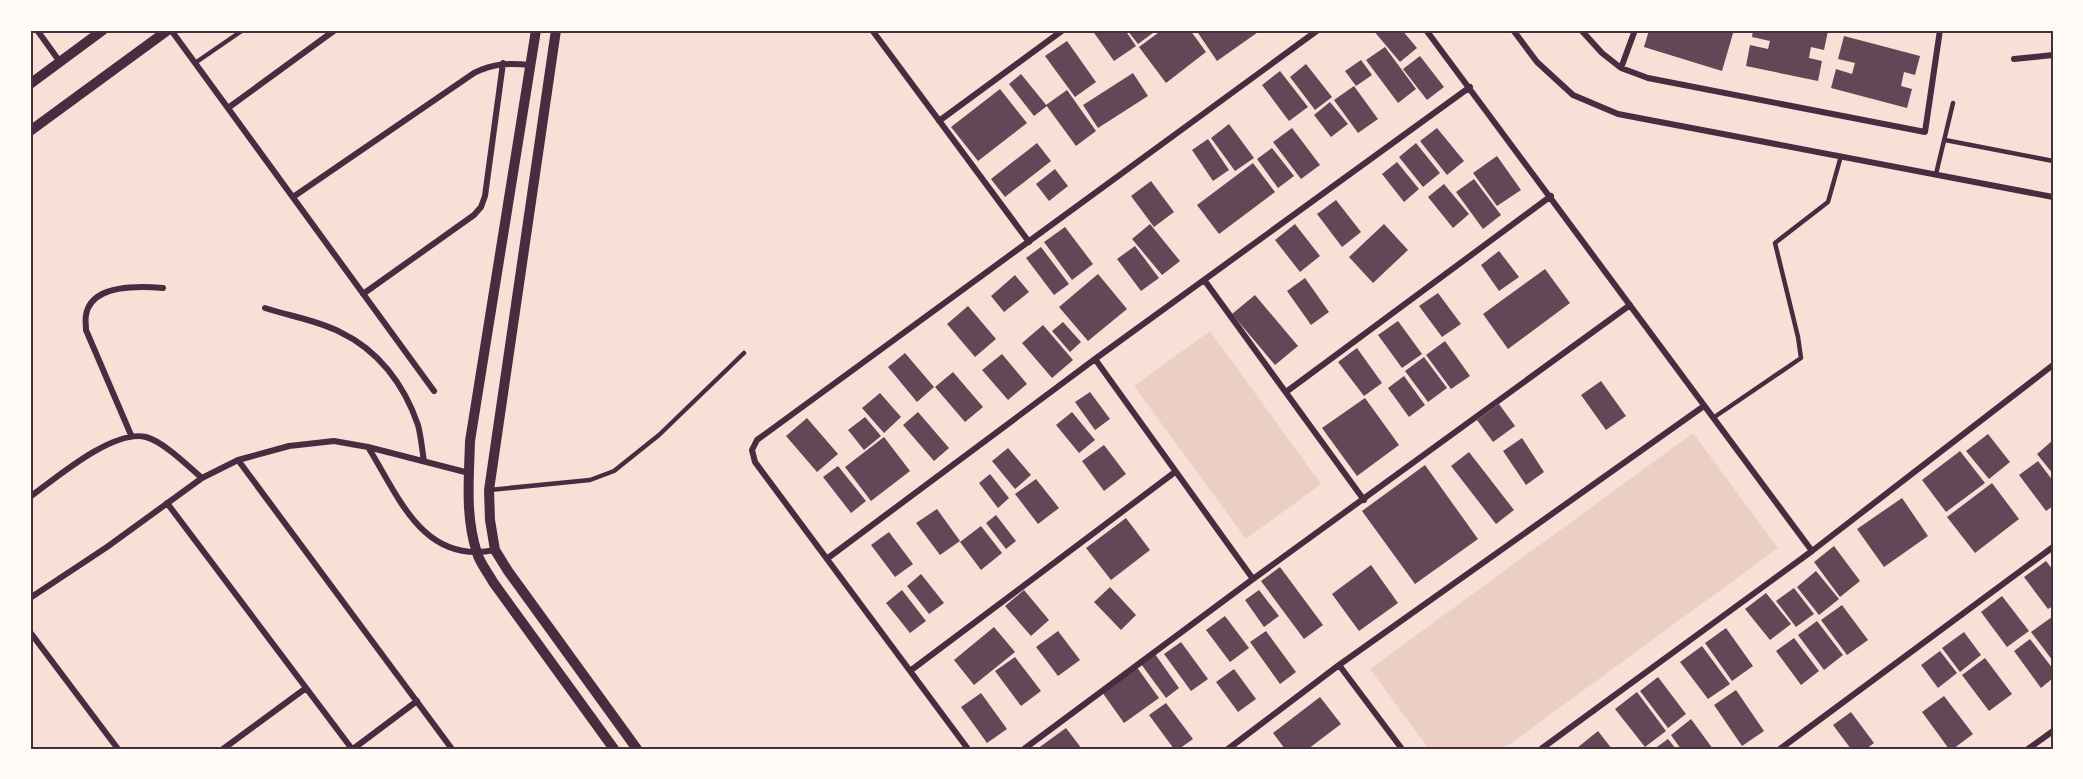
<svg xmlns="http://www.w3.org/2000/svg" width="2083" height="779" viewBox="0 0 2083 779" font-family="'Roboto Condensed',sans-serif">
	<rect width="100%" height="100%" fill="#f7e1d7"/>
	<path fill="#ebcfc5" d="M1210,331L1321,484L1246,539L1134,386Z
		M1693,433L1778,548L1503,749H1429L1370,669Z"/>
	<path fill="#644757" d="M1092,30H1125L1136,46L1114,61Z
		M1127,30H1157L1138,44Z
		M1162,30H1190L1206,52L1166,83L1139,47Z
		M1196,30H1261L1217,61Z
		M1373,30H1402L1417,48L1400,62Z
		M1649,30H1734L1722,71L1644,47Z
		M1753,30L1828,31L1824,50L1811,47L1809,58L1822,61L1818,81L1746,66L1750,45L1768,49L1770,41L1752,37Z
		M1844,36L1920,56L1915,75L1904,72L1901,86L1912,89L1907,108L1831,88L1836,69L1852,74L1855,63L1838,59Z
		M1067,41L1096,82L1075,97L1045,56Z
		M1385,47L1416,89L1398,103L1366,60Z
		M1420,56L1444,87L1427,100L1403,69Z
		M1361,60L1372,75L1356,86L1345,71Z
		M1306,64L1332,97L1315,110L1290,77Z
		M1280,71L1308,107L1289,121L1262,85Z
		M1133,73L1148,96L1098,128L1083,105Z
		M1021,74L1047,106L1034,116L1009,84Z
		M1354,86L1378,119L1358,133L1334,100Z
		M1000,89L1027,123L978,161L951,127Z
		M1067,90L1096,131L1076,146L1046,105Z
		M1330,102L1348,124L1331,137L1314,115Z
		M1229,124L1254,158L1235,171L1211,138Z
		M1292,128L1320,165L1301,179L1273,142Z
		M1437,128L1464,161L1447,175L1420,141Z
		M1208,139L1229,170L1213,181L1192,150Z
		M1037,143L1051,161L1005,197L991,179Z
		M1416,143L1440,173L1423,187L1399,157Z
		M1272,148L1294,176L1278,188L1257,159Z
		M1497,156L1521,190L1497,206L1473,173Z
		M1397,162L1419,189L1404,202L1382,174Z
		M1253,163L1275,192L1219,234L1197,205Z
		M1055,169L1068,186L1049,201L1036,184Z
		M1474,179L1501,215L1483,229L1456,192Z
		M1151,181L1174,212L1154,227L1131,196Z
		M1444,184L1469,214L1453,228L1428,197Z
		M1336,200L1361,232L1342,247L1317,214Z
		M1150,224L1180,261L1162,275L1132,239Z
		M1295,224L1320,256L1300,272L1275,240Z
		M1384,224L1408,250L1373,283L1349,257Z
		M1065,227L1093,264L1072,280L1044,242Z
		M1135,246L1159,278L1141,291L1117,259Z
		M1041,247L1069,284L1054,295L1026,258Z
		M1499,251L1519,277L1499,291L1481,265Z
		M1545,269L1570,303L1508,349L1483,314Z
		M1098,274L1127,309L1088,341L1059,307Z
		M1015,275L1029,292L1004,312L991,296Z
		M1305,278L1329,312L1311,325L1287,291Z
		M1438,293L1461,324L1442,337L1419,306Z
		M1255,295L1298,346L1275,365L1232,314Z
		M968,306L996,339L975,357L947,324Z
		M1398,321L1422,354L1402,368L1378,335Z
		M1063,322L1081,342L1070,352L1052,331Z
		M1043,325L1073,360L1052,378L1022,343Z
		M1445,341L1470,376L1451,389L1426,355Z
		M1357,348L1382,383L1364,396L1338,362Z
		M905,353L934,387L917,402L888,367Z
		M1002,354L1027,384L1008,400L982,370Z
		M1424,357L1447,388L1428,402L1405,371Z
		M953,372L983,407L965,422L935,387Z
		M1404,376L1425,405L1409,417L1388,388Z
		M1601,381L1626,416L1606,430L1581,395Z
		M1090,392L1110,419L1095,430L1075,402Z
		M880,393L901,417L884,433L862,408Z
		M1365,398L1399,445L1357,476L1322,428Z
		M1499,404L1515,426L1493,442L1477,420Z
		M918,412L949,448L934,461L903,425Z
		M1072,412L1095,440L1079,453L1056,425Z
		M865,417L881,436L864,450L848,430Z
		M807,418L838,454L817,472L786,436Z
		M1988,434L2010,462L1989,479L1966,451Z
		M884,437L910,471L871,501L845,467Z
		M1522,438L1544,472L1526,485L1503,451Z
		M2053,440V474L2037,454Z
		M1104,445L1126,474L1104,491L1082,461Z
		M1008,448L1031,475L1015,489L992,461Z
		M1960,451L1985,483L1946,512L1922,480Z
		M1469,452L1514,510L1496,524L1451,466Z
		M2038,461L2053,481V506L2046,511L2019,475Z
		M1425,465L1478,539L1415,584L1362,511Z
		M838,466L866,501L851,513L823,477Z
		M990,474L1009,498L998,508L979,483Z
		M1036,479L1059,508L1038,524L1015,494Z
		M1992,483L2019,519L1975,553L1947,517Z
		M1902,498L1928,536L1884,567L1857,529Z
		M937,509L960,541L940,555L916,523Z
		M996,515L1016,541L1006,549L986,523Z
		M1126,518L1150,550L1111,580L1086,548Z
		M981,526L1002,553L981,570L960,542Z
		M889,532L913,564L895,577L871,545Z
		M1834,546L1860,581L1840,597L1814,562Z
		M2046,561L2053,570V606L2048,609L2024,577Z
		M1371,565L1398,603L1359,631L1332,594Z
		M1280,567L1323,625L1304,639L1261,581Z
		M1816,571L1839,599L1819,615L1797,587Z
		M921,574L944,603L929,614L907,586Z
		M1110,587L1136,615L1121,630L1094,602Z
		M1794,588L1814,614L1796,627L1776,601Z
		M902,590L926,621L910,633L886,603Z
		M1024,590L1049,620L1031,636L1005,606Z
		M1259,590L1279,616L1264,627L1245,600Z
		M1766,593L1791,624L1770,640L1745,609Z
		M2002,596L2029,631L2007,647L1981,612Z
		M1842,605L1868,640L1847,655L1821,620Z
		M1225,616L1249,648L1230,662L1206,630Z
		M2052,617L2053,619V661L2031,632Z
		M1817,621L1843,655L1824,670L1798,635Z
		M994,627L1015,652L974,685L954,660Z
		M1726,628L1753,666L1732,681L1705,643Z
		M1058,631L1080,660L1058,676L1036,647Z
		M1266,631L1296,672L1280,684L1250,642Z
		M1964,632L1981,655L1960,672L1942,648Z
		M1794,638L1819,671L1801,685L1776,651Z
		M2030,639L2053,669V678L2041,688L2014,651Z
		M1181,642L1208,679L1191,691L1164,654Z
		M1702,646L1730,684L1708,699L1680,662Z
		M1940,651L1957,673L1938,688L1921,665Z
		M1155,654L1179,688L1166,698L1141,664Z
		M1015,657L1041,691L1021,706L995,671Z
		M1985,658L2012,694L1989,711L1962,675Z
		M1136,666L1159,698L1124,723L1102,692Z
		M1234,669L1256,699L1238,712L1216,682Z
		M1658,677L1686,714L1668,728L1640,691Z
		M1736,690L1764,731L1742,746L1714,705Z
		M1637,692L1666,731L1645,747L1615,709Z
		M981,693L1007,729L987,743L961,707Z
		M1944,696L1973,734L1953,749H1949L1922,712Z
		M1320,697L1341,724L1308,749H1285L1273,733Z
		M1166,703L1193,739L1179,749H1174L1149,715Z
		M1851,712L1874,743L1866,749H1851L1833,725Z
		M1691,719L1713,749H1681L1671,735Z
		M1066,728L1082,749H1037Z
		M1598,731L1612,749H1578L1577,748Z
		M1668,739L1676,749H1654Z"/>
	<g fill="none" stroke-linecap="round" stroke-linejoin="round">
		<path stroke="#4a2c40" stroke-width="4.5" d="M195,63L243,30
			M1945,140L2053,161
			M1936,174L1953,103
			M1713,418L1801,358L1798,337L1775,243L1828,202L1841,156
			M489,490L590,480L614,471L659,435L744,353"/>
		<path stroke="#4a2c40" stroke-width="6" d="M37,30L60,62
			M171,30L434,391
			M872,30L1029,242
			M1426,30L1812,551
			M1513,30L1537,62L1573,95L1618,114L2053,197
			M1581,30L1602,53L1621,68L1648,78L1925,132L1940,30
			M2014,59L2053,55
			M1621,68L1635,30
			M228,108L335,30
			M939,121L1063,30
			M293,197L474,73C494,63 509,63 531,65
			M1205,281L1364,500
			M363,294L474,215L481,207L485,196L503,63
			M265,308C289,316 317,320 340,332C378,350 404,384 418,425C421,436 422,449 424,461
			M1095,359L1253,579
			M1286,392L1551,196
			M131,435L86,330C86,325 85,320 86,315C91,284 140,286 163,288
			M368,447C399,497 423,565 495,550
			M238,460L452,749
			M30,497C56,478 113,429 146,437C164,442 188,466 202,478
			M167,503L352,749
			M828,558L1095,359L1470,87
			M30,598L107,547L202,478L238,460L289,446L334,441L368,447L469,473
			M30,632L118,749
			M1339,665L1402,749
			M910,671L1175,472
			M223,749L306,688
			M353,749L417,701
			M968,749L755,462L752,450L757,440L1318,30
			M1024,749L1253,579L1630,305
			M1228,749L1339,665L1704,406
			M1541,749L1812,551L2053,365
			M1780,749L2053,547
			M2028,749L2053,731"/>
		<path stroke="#4a2c40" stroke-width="10" d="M536,30L470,441C469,479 465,516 477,553C480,563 488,573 493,582L614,749
			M556,30L489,490L490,520L495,550L508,571L637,749
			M30,84L103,30
			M30,131L168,30"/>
	</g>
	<rect width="2083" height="779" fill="none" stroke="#fffaf5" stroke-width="63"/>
	<rect x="32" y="32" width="2020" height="716" fill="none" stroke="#4a2c40" stroke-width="2"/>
</svg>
